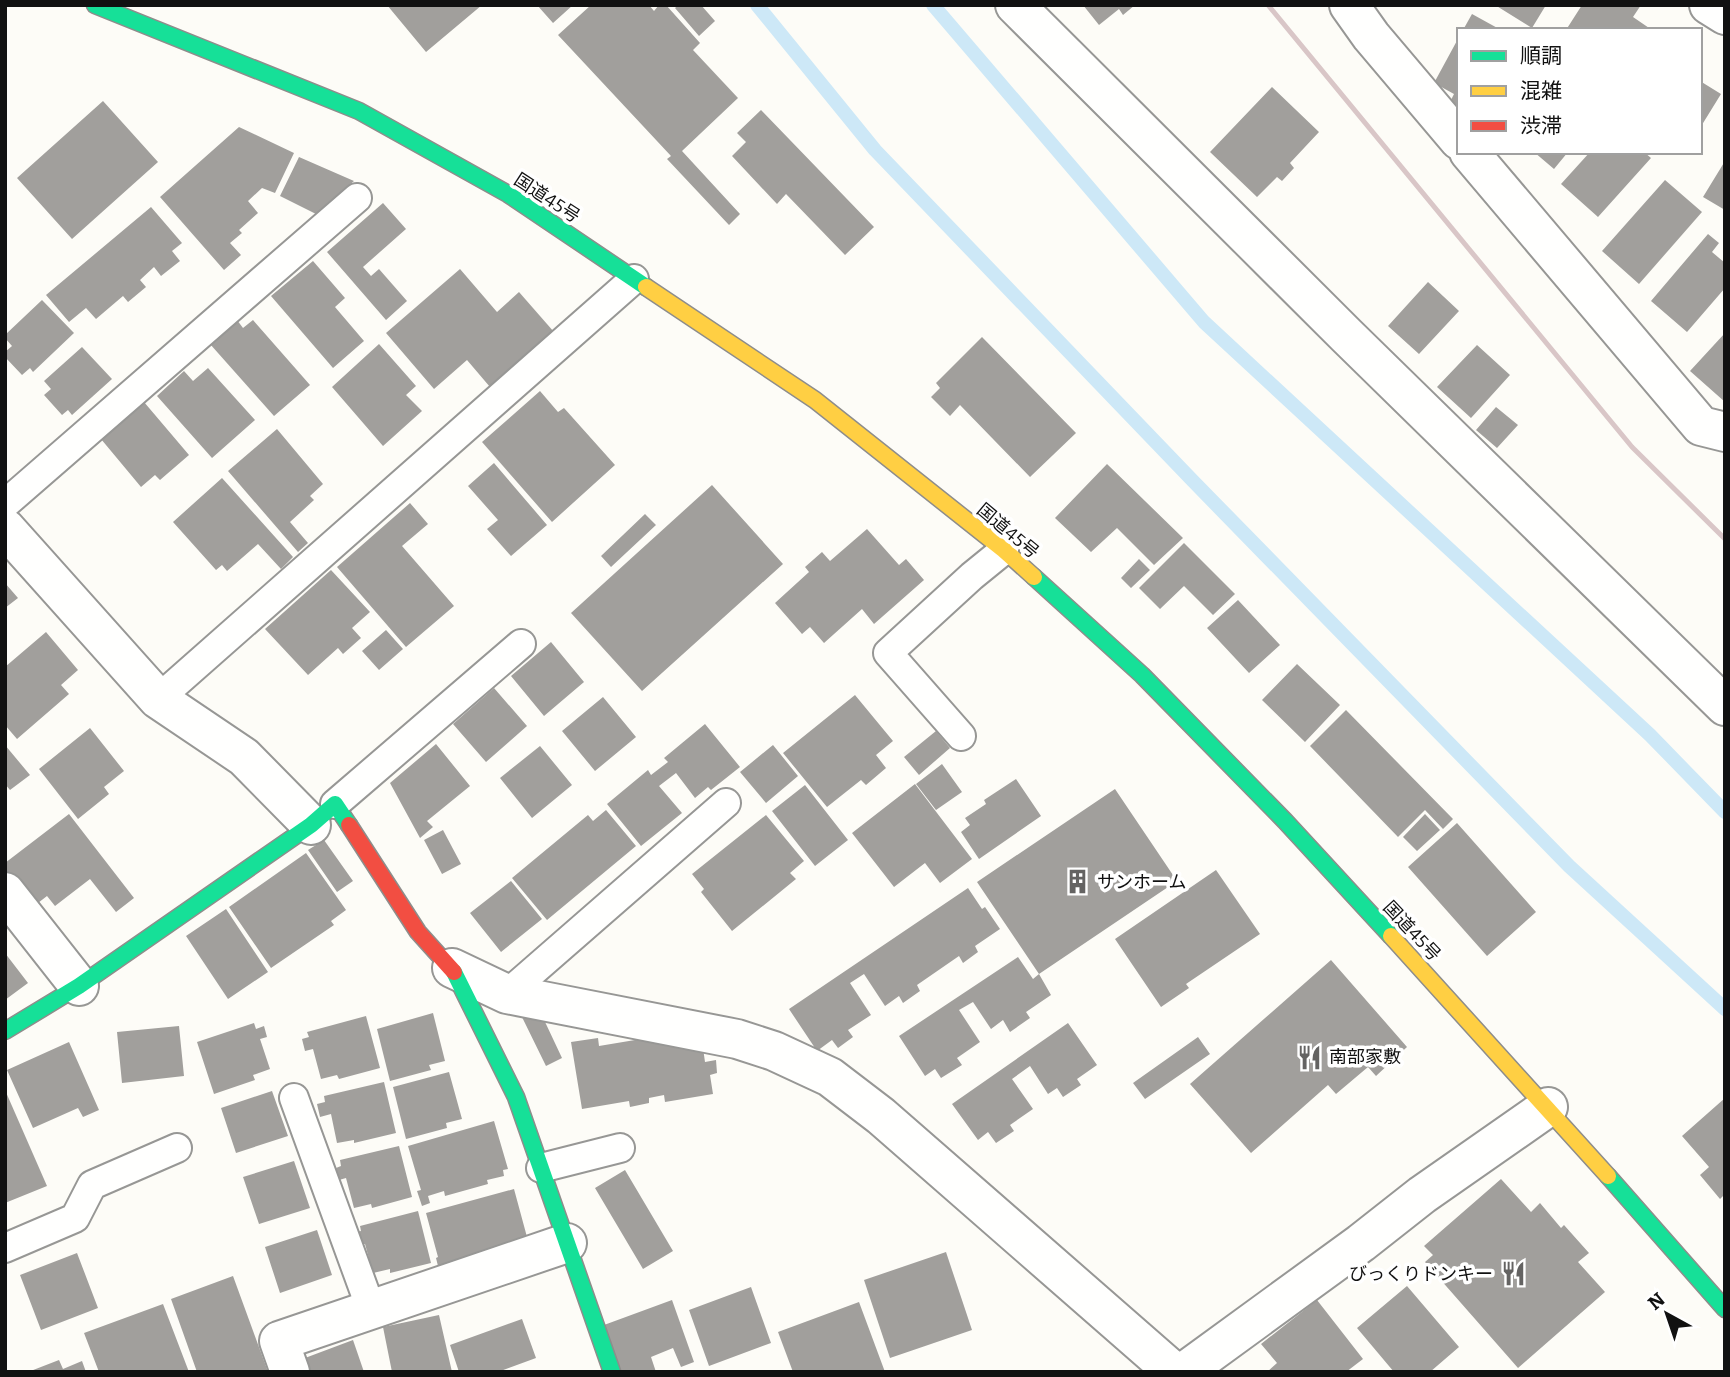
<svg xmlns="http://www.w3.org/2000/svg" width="1730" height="1377" viewBox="0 0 1730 1377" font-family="Bitter,'Noto Sans JP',serif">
	<rect width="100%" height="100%" fill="#fdfcf7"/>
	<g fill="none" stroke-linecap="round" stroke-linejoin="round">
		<path stroke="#cde8f7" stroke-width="14" d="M757,5L875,150L1193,481L1569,866L1725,1009
			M933,5L1204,322L1650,735L1725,812"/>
	</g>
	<path fill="#a19f9c" d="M387,5H482L426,52Z
		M537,5H573L553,23Z
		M591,5H649L654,11L659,5H666L700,43L693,50L738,98L682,151L740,214L729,225L667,159L671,156L558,35Z
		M678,5H701L715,21L699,36L675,8Z
		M1083,5H1135L1123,15L1119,9L1099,25Z
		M1495,5H1546L1532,28Z
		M1582,5H1641L1633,17L1652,30H1566Z
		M1472,14L1501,30H1463Z
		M1459,37V107L1450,102L1454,94L1434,83Z
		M1700,81L1721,94L1700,128Z
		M1272,87L1319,132L1290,163L1294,168L1282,181L1277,177L1257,197L1210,152Z
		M103,101L158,162L72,239L17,178Z
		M761,110L874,227L845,255L786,194L777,204L732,156L746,142L737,133Z
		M239,127L294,153L275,193L262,188L248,201L258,213L239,230L242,233L230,243L241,255L224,270L160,197Z
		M1534,152H1568L1554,169Z
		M1590,152H1644L1651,158L1598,217L1561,184Z
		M299,157L354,181L316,214L280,196Z
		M1725,161V210L1703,197Z
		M1665,180L1702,212L1639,284L1602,251Z
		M383,203L406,229L363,267L371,276L379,269L407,301L386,320L327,252Z
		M151,207L182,243L172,251L180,261L161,276L154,267L140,280L146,287L128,302L123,296L96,319L86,308L69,322L46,295Z
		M1708,234L1719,243L1712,252L1725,263V288L1687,332L1651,301Z
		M313,261L345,298L335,307L364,341L333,368L271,296Z
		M460,269L497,312L519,292L554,332L490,387L467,360L434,389L386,333Z
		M1428,282L1459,311L1419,354L1388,326Z
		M42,300L74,333L33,372L30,368L22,375L5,357V352L12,346L5,338V335Z
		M237,320L243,328L253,320L310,385L274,416L210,344Z
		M1725,333V402L1690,371Z
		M982,337L1076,433L1030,477L960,405L950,416L931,397L940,388L936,383Z
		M379,344L416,386L406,395L422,411L383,446L332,387Z
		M1477,345L1510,375L1471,418L1437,387Z
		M82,347L112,379L72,415L68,410L62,415L44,395L51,389L44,381Z
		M208,368L255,420L212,458L157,396L184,371L193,381Z
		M540,391L558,412L564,408L615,465L552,522L482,442Z
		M144,402L189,455L160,480L155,475L141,487L101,439Z
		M1496,407L1518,425L1497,448L1476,430Z
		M277,429L323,484L310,496L314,500L290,522L308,543L298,552L228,471Z
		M494,463L547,525L511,556L487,529L498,520L468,486Z
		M1107,464L1183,538L1154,565L1117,528L1091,552L1055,518Z
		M222,478L293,557L281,569L258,544L227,571L222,565L216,570L173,522Z
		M712,485L783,564L642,691L571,613Z
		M410,503L428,524L402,546L454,606L406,647L337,567Z
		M645,514L656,525L611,567L601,556Z
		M867,529L899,565L906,559L924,580L874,624L862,609L824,643L810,627L802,634L775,603L809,572L805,567L822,552L830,561Z
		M1184,543L1235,594L1213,615L1184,586L1160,609L1139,588Z
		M1139,559L1150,570L1131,588L1121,578Z
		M331,570L370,612L352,628L361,638L343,654L338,648L308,675L265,629Z
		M5,583L18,598L5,608Z
		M1238,600L1280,645L1249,673L1207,628Z
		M386,630L403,649L379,670L362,651Z
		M46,632L78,670L61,685L69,694L17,739L5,725V667Z
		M551,642L584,682L544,716L511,676Z
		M1297,664L1340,705L1305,742L1262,700Z
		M494,688L527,726L486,762L453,724Z
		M855,695L893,741L876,755L886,768L866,785L861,780L827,807L783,753Z
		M603,697L636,737L595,771L562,731Z
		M1346,710L1453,819L1443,829L1425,810L1398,837L1310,746Z
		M705,724L740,767L711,790L708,787L695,798L676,773L659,786L682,813L641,846L607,804L648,770L651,775L668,762L664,758Z
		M90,728L124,771L104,787L109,794L78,819L39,769Z
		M936,731L950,748L919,775L904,757Z
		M436,744L470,786L427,821L433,827L420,838L390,783Z
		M5,745L30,775L10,790L5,784Z
		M773,745L798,776L766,803L740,772Z
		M540,746L572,785L532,818L500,778Z
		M942,764L962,792L936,810L916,784Z
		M1016,779L1041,816L979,859L961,832L970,825L965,818L986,804L984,800Z
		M915,784L972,859L940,883L925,863L894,887L852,833Z
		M805,785L848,840L815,866L772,811Z
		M1115,789L1177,881L1039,974L977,882Z
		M606,810L636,846L547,920L512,878L588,815L593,821Z
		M69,814L134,898L116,912L90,879L55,906L47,896L29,910L5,879V863Z
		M1425,814L1440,830L1417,851L1403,837Z
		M766,815L804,861L790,873L796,879L732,931L701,892L704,889L692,874Z
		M1457,823L1536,912L1487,956L1408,867Z
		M443,830L461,864L442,874L424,840Z
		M324,840L353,881L337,892L308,850Z
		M306,853L346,910L331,921L334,925L271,968L229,907Z
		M1216,870L1260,934L1186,984L1189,988L1161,1007L1115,939Z
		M511,881L542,919L501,952L470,913Z
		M968,888L982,909L985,907L1000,929L975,946L978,952L963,963L959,956L917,985L920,991L903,1003L899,996L885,1006L864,974L850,983L871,1015L848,1030L853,1037L838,1048L832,1040L817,1051L789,1009Z
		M226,909L268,972L228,999L186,936Z
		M5,953L28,983L5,1000Z
		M1018,957L1033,979L1039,974L1051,995L1026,1012L1030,1018L1010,1032L1003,1020L991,1029L973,1002L959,1010L980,1042L957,1058L962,1065L941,1078L935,1069L925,1076L899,1036Z
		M1331,960L1407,1047L1376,1076L1368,1067L1336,1094L1328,1085L1251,1153L1190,1084Z
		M538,1007L562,1058L546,1066L521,1015Z
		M433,1013L445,1061L429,1065L431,1070L390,1081L377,1029Z
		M366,1016L380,1068L339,1079L337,1075L321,1079L313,1049L305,1051L302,1039L309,1037L307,1032Z
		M254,1023L256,1029L264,1026L267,1037L260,1039L270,1069L253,1075L255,1080L214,1094L197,1042Z
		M1068,1023L1097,1065L1077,1079L1081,1085L1063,1097L1057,1088L1048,1094L1030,1066L1012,1079L1033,1109L1010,1125L1014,1131L996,1143L988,1132L978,1140L952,1104Z
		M179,1026L184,1076L122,1083L117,1032Z
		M653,1037L703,1048L705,1062L716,1060L717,1073L710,1075L713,1094L665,1102L664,1095L649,1098V1103L630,1107L629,1101L582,1109L571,1042L598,1038L599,1046Z
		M1198,1037L1210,1054L1145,1099L1133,1083Z
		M69,1042L99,1110L83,1117L78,1108L33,1128L7,1070Z
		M449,1072L462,1119L446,1123L447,1128L406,1139L393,1087Z
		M384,1082L396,1133L354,1143V1140L337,1143L331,1114L320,1117L317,1104L325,1102L324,1096Z
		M5,1090L47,1186L5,1203Z
		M272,1091L288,1136L236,1153L221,1108Z
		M1725,1098V1194L1720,1199L1700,1175L1709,1167L1682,1136Z
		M494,1121L508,1169L503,1170L504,1176L487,1180L488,1184L445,1196L444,1191L428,1196L430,1203L422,1206L417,1191L421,1190L408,1146Z
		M399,1146L412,1197L372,1208L371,1204L354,1208L346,1178L339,1180L336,1168L341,1166L340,1160Z
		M294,1161L310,1208L259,1224L243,1177Z
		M625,1170L673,1251L643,1269L595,1188Z
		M1501,1179L1531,1212L1540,1203L1561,1228L1564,1225L1589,1253L1578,1262L1605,1292L1518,1368L1425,1262L1433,1255L1424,1246Z
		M514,1189L527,1237L447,1263L448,1267L439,1270L436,1258L438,1257L426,1213Z
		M418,1211L431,1263L390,1273V1269L373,1273L365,1244L360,1245L356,1232L361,1231L360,1226Z
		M317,1230L332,1275L280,1293L265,1247Z
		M946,1252L972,1330L890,1358L864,1280Z
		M77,1253L98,1308L41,1330L20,1275Z
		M233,1276L268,1372H197L171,1299Z
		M1407,1286L1459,1347L1430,1372H1394L1357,1328Z
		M751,1287L771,1343L709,1366L689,1310Z
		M672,1300L694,1362L681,1367L673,1348L651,1357L656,1372H621L604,1325Z
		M1317,1300L1363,1359L1346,1372H1267L1277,1363L1261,1344Z
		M859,1302L885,1372H793L778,1332Z
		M163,1304L189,1372H99L84,1333Z
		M439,1315L452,1372H424V1370L392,1372L383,1327Z
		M522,1319L536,1358L498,1372H459L450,1345Z
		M353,1340L364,1372H310L305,1358Z
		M59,1360L63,1369L82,1361L86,1372H28Z"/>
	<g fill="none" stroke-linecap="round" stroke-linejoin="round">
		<defs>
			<path id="lane" d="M5,504L357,198
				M158,699L634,279
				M961,736L888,653L972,576L1004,550
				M335,804L521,644
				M507,994L726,803
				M294,1098L371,1309
				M541,1168L620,1148
				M5,1248L75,1218L92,1185L177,1148"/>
			<path id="street" d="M1015,5L1346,335L1725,706
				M1349,5L1371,36L1459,140
				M1709,5L1725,15
				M1469,152L1701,426L1725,432
				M5,528L158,699L244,757L311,825
				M5,892L79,986
				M452,968L507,994L737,1039L774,1051L830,1077L881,1116L1174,1372
				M290,1372L279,1341L567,1243
				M1184,1372L1361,1243L1422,1195L1548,1107"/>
			<path id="fast" d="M95,5L359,111L508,194L646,287
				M1034,577L1142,675L1285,821L1391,936
				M454,972L516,1097L612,1372
				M5,1031L79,986L311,825L335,804L349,825
				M1608,1176L1725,1309"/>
			<path id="slow" d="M646,287L815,400L1004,550L1034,577
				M1391,936L1608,1176"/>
			<path id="jam" d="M349,825L418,932L454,972"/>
		</defs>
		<use href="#lane" stroke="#979795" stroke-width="32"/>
		<use href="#street" stroke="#979795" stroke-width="42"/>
		<use href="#fast" stroke="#8e8d8b" stroke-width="19"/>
		<use href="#slow" stroke="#8e8d8b" stroke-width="19"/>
		<use href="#jam" stroke="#8e8d8b" stroke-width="19"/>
		<use href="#lane" stroke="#fffffe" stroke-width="28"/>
		<use href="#street" stroke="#fffffe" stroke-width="38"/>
		<use href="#fast" stroke="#16e098" stroke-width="16"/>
		<use href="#slow" stroke="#ffcf43" stroke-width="16"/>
		<use href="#jam" stroke="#f24e42" stroke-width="16"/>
		<path stroke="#d9c6c7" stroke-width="5" d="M1268,5L1632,447L1725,539"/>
	</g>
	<defs>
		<symbol id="building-bare" viewBox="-9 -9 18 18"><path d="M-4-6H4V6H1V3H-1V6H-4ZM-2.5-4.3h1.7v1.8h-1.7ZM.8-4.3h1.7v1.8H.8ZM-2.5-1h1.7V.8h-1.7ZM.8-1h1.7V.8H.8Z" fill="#646362" stroke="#fff" stroke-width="2.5" paint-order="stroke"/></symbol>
		<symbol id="restaurant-bare" viewBox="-9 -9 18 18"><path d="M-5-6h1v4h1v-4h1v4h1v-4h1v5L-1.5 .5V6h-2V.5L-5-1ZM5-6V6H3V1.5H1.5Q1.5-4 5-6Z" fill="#646362" stroke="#fff" stroke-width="2.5" paint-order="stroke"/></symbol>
	</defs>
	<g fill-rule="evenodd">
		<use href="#building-bare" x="1060" y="864" width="35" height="35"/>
		<use href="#restaurant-bare" x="1292" y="1040" width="35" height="35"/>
		<use href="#restaurant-bare" x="1496" y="1256" width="35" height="35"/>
	</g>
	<g text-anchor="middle" stroke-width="7" stroke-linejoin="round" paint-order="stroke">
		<g font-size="18" fill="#111" stroke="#fff">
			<text transform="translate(547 198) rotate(33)" y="6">国道45号</text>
			<text transform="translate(1008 531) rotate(40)" y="6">国道45号</text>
			<text transform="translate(1412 931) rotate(47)" y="6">国道45号</text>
		</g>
		<g font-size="18" fill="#111" stroke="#fff" text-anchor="start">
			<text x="1097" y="888">サンホーム</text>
			<text x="1329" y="1063">南部家敷</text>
			<text x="1493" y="1280" text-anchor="end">びっくりドンキー</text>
		</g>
	</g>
	<rect width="1730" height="1377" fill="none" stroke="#111111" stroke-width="14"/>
	<rect x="1457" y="28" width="245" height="126" fill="#ffffff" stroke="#a0a0a0" stroke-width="2"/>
	<rect x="1471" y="51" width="35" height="10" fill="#16e098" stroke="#a0a0a0" stroke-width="2"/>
	<text x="1520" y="63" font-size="21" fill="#111111">順調</text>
	<rect x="1471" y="86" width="35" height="10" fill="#ffcf43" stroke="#a0a0a0" stroke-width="2"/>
	<text x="1520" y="98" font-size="21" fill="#111111">混雑</text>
	<rect x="1471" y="121" width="35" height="10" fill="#f24e42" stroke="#a0a0a0" stroke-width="2"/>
	<text x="1520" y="133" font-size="21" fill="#111111">渋滞</text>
	<g transform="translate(1667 1314) rotate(320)" stroke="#ffffff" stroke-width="5" paint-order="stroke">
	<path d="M0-5L12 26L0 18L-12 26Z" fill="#111111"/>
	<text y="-10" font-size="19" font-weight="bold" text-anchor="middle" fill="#111111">N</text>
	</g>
</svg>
